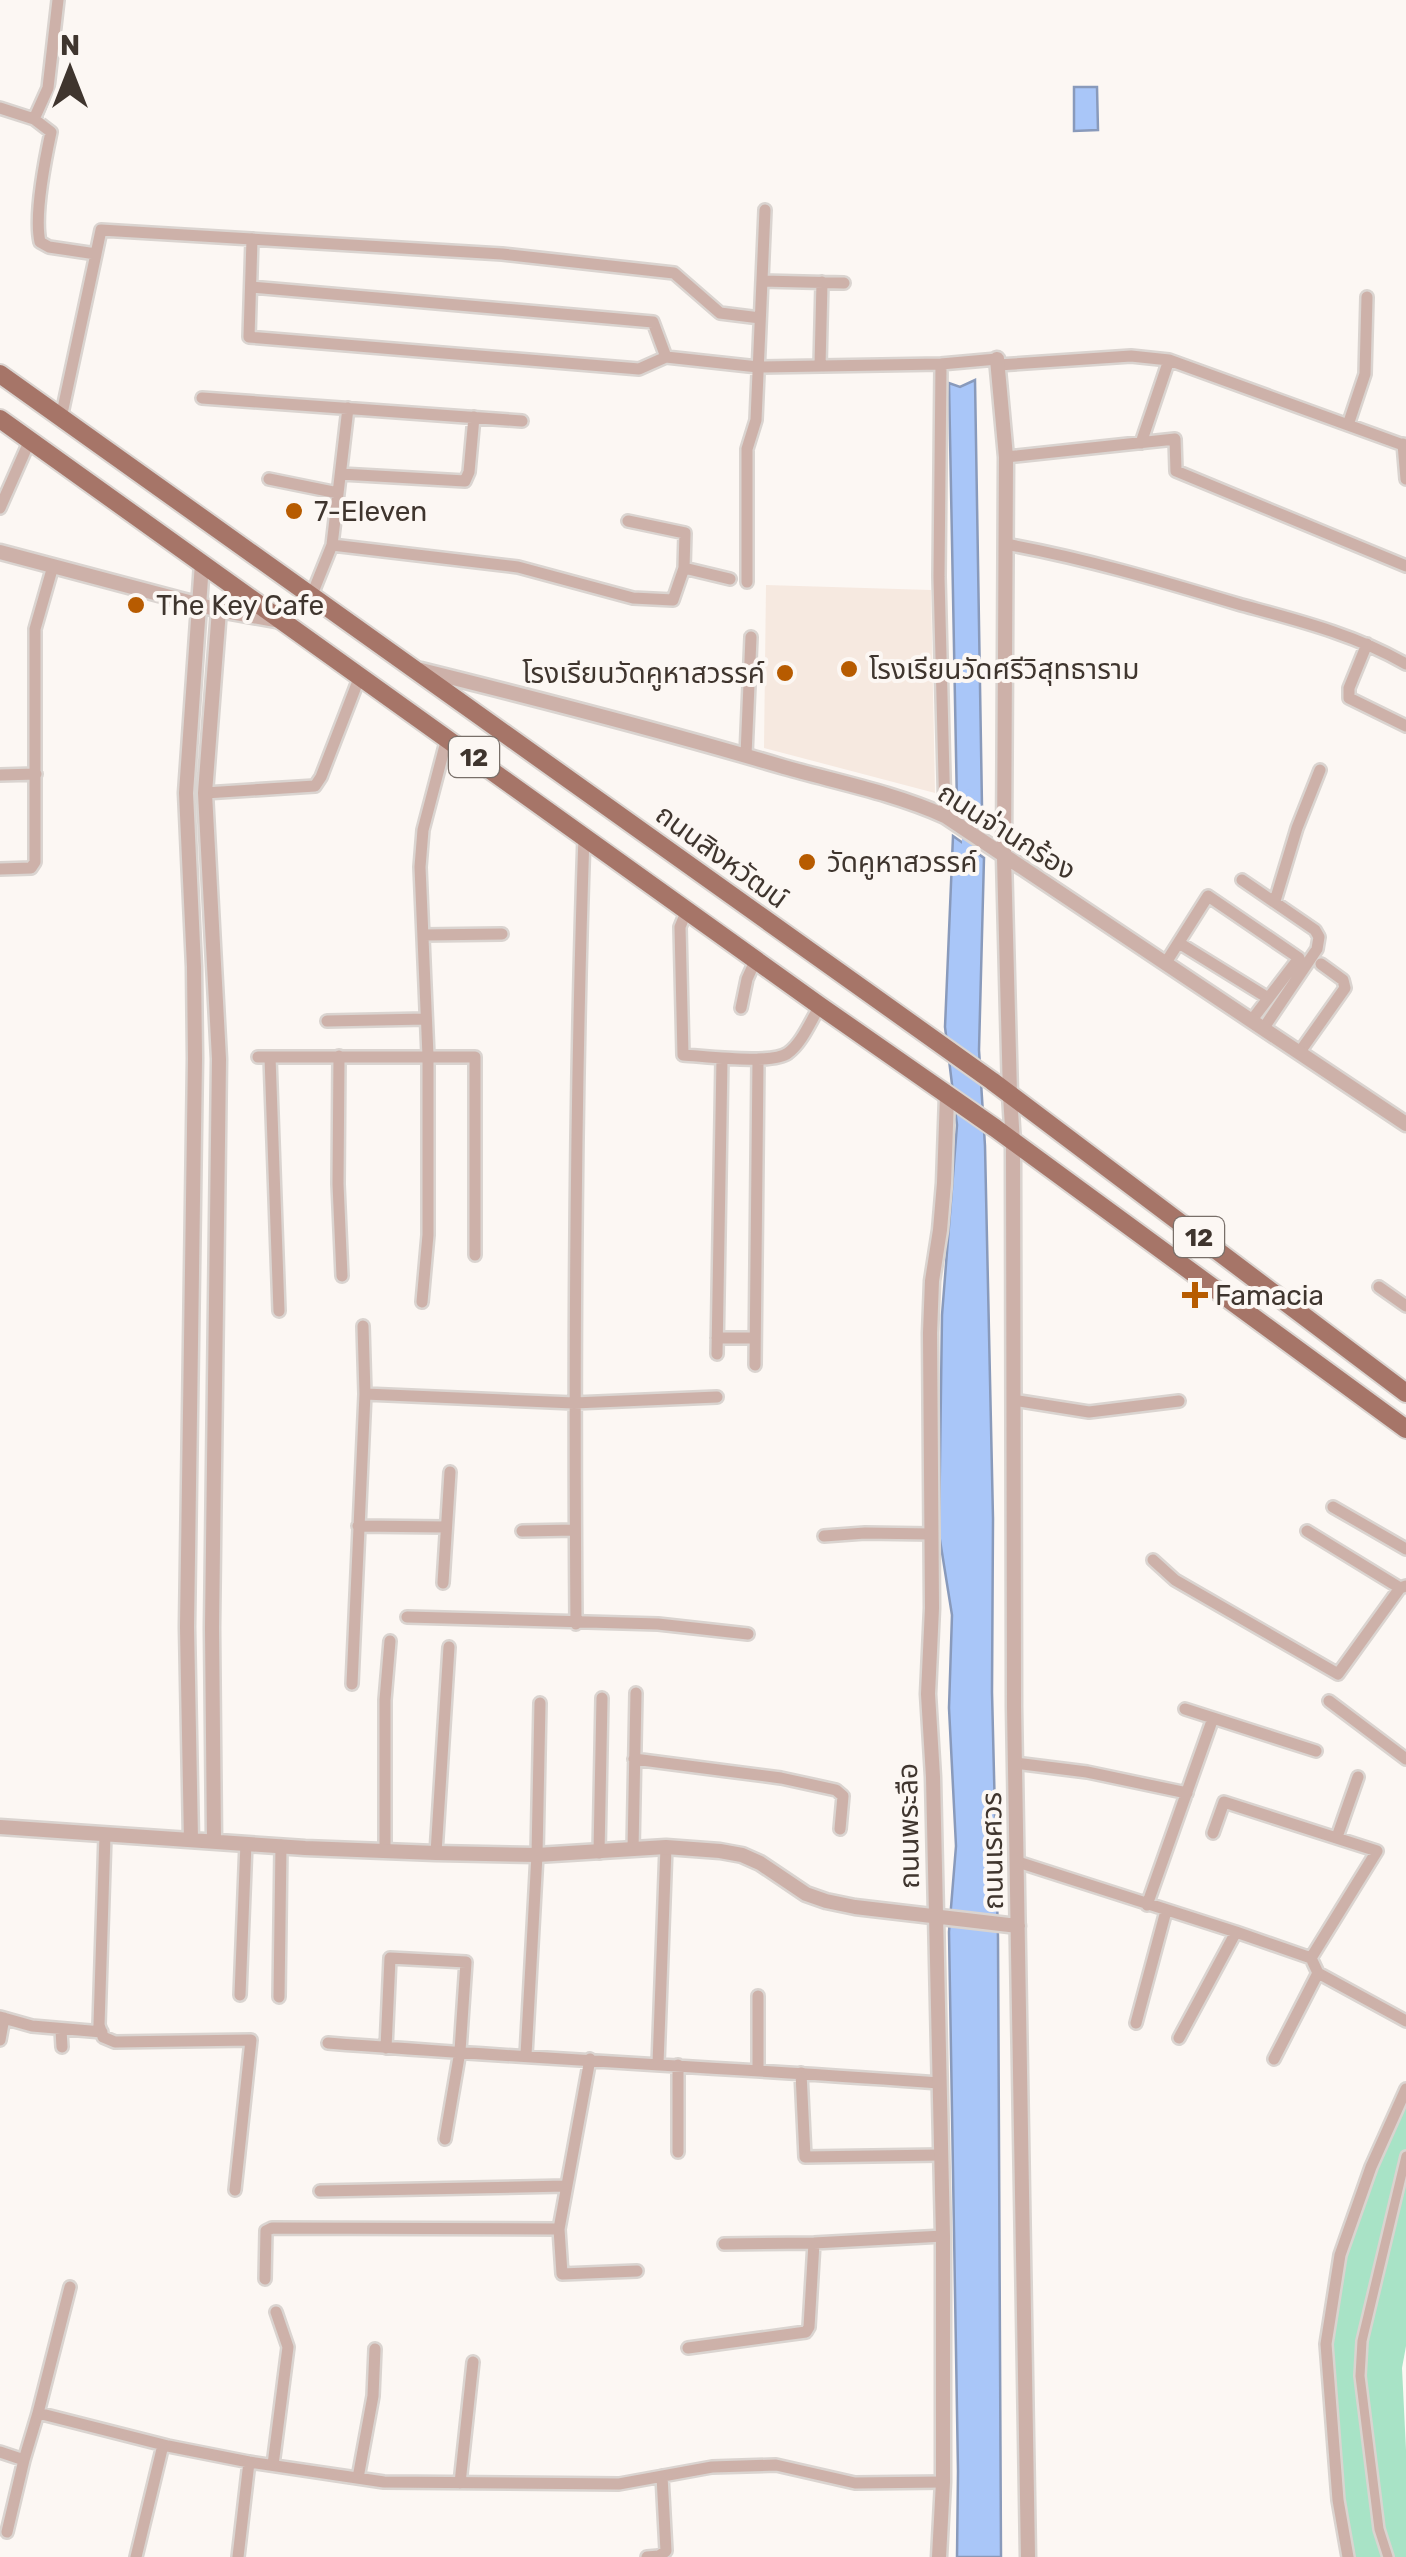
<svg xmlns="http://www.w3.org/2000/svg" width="1406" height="2557" viewBox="0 0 1406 2557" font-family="Rubik,'Noto Sans Thai',sans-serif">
	<rect width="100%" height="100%" fill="#fcf7f3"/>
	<path fill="#f6e9e0" d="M766,585L931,590L935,793L764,748Z"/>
	<path fill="#a8e3c6" d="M1406,2090V2346L1402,2368L1406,2450V2557H1348L1326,2344L1342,2247Z"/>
	<path fill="#a9c6f8" stroke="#899abb" stroke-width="2.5" d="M1074,87H1097L1098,130L1074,131Z
		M975,380L982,807L968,811L957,806L949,383L960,387Z
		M953,836L984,858L979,1050L985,1146L993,1519L992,1692L998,1938L1001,2557H957L958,2471L949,1932L956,1846L949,1708L952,1615L939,1534L942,1315L957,1125L945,1027Z"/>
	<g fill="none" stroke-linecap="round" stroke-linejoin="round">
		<path stroke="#a9c6f8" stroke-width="12" d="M968,860V795"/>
		<defs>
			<path id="pedestrian" d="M1388,2557L1379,2529L1360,2376L1362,2341L1406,2156"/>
			<path id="minor" d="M0,108L34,119L51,132C45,160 34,215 40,242L49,247L96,254L61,418
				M34,119L48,88L58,0
				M252,239L249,337L639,369L666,357
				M96,254L101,230L502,254L674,273L720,313L760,318
				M762,281L844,283
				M252,287L653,322L666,357L758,367L941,364L997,359
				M941,364L939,577L945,816
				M998,365L1131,356L1169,360L1406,446
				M820,366L822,282
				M202,398L522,421
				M1348,425L1365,374L1367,297
				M1141,443L1169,360
				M1403,444L1406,479
				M1006,457L1175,439L1176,471L1406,566
				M341,474L465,481L469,472L474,417
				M269,479L338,493
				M0,508L30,440
				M628,521L685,533L684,568
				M1005,544C1084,558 1161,581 1238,604C1296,620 1354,634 1406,664
				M332,545L518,567L633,598L673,600L684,568L730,579
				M747,582V449L756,420L765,210
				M311,597L332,545L348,408
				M1367,644L1349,688V698L1406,726
				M746,755L751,637
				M0,775L36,774
				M205,793L315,786L321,777L360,676
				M0,869L31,868L35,862V629L53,566
				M1242,880L1315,930L1319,937L1317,949L1263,1029
				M1275,901L1297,828L1320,770
				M687,910L680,927L683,1055C704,1056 772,1065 788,1053C802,1043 811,1020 820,1006
				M423,935L502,934
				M1179,943L1268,998
				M1165,964L1208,896L1299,958L1251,1021
				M741,1008L747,979L756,959
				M327,1021L426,1019
				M1299,1053L1345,988L1343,980L1321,964
				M339,1056L338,1184L342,1276
				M258,1057H475V1255
				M270,1057L279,1311
				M1379,1287L1406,1306
				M422,1302L428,1235V1056L420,867L423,830L447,738
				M717,1338H755
				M717,1354L722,1058
				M755,1365L758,1059
				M365,1394L574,1403L717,1397
				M1013,1400L1089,1412L1179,1401
				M1333,1507L1406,1549
				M358,1526L446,1527
				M522,1531L575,1530
				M1307,1531L1400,1588
				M824,1536L865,1533L931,1534
				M1153,1560L1175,1580L1338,1674L1400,1588L1406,1586
				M443,1583L450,1472
				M407,1617L658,1624L748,1634
				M576,1624C574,1361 575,1098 584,836
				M352,1684L365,1394L363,1326
				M1329,1701L1406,1759
				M1185,1709L1316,1751
				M634,1759L781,1778L836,1790L843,1796L840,1829
				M1015,1763L1087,1772L1187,1793
				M1213,1833L1224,1802L1377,1851L1311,1958
				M105,1835L99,2025L103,2037L115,2042L251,2040L235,2190
				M1337,1837L1358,1777
				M385,1850V1700L390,1641
				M633,1850L636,1693
				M436,1853L449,1647
				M599,1853L602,1698
				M1018,1862L1236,1932L1311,1958L1318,1973L1406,2021
				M1147,1905L1213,1718
				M240,1995L246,1843
				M279,1997L281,1845
				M0,2017L32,2026L102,2032
				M1136,2023L1166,1911
				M61,2030L62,2047
				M1179,2038L1236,1932
				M0,2040L4,2018
				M328,2043C532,2059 736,2068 939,2083
				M386,2048L390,1958L466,1962L460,2051L445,2139
				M526,2055L537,1855L540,1703
				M590,2059L559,2229L562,2274L637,2271
				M1274,2059L1318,1973
				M658,2064L666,1847
				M758,2070V1996
				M801,2073L805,2157L940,2155
				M678,2152V2065
				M320,2191L566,2186
				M724,2244L814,2243L943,2236
				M265,2279L266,2231L272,2228L559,2229
				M688,2348L806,2332L809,2327L814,2243
				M38,2413L70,2287
				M0,2452L24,2460L38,2413L168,2446L249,2462L384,2482L619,2484L712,2467L776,2465L855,2483L943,2482
				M273,2465L288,2347L276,2312
				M358,2478L373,2396L375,2349
				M460,2483L473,2362
				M7,2532L24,2460
				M136,2557L163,2445
				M238,2557L249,2462
				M647,2557L659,2556L666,2551L662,2476
				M1348,2557L1338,2500L1326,2344L1340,2255L1371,2167L1406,2089"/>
			<path id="tertiary" d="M997,359L1006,457L1004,857L1010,1095L1013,1143L1014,1707L1028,2557
				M0,552L219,610L281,621
				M421,670C542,700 663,731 784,767C837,782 894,793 945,816L1406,1124
				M0,1827L305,1848L436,1853L537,1855L666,1847L720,1851L742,1855L760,1863L806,1894L826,1901L855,1907L1018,1926
				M191,1840L187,1627L195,1058L194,967L186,793L202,563
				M214,1841L212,1628L219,1059L205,793L219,610
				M939,2557L943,2482V2236L933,1777L928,1694L932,1608L930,1333L932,1281L940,1230L944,1183L947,1096"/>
			<path id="primary" d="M0,374L992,1081L1406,1393
				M0,419L820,1006L995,1128L1406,1429"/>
		</defs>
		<use href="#pedestrian" stroke="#dad4d0" stroke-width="14"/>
		<use href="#minor" stroke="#dad4d0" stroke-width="16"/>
		<use href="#tertiary" stroke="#dad4d0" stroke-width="19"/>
		<use href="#primary" stroke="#dad4d0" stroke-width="22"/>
		<use href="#pedestrian" stroke="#cdb1a9" stroke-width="9"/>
		<use href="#minor" stroke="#cdb1a9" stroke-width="11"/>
		<use href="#tertiary" stroke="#cdb1a9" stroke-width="14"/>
		<use href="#primary" stroke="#a67568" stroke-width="18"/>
	</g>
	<g fill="#b75b00" stroke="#fcf7f3" stroke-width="4">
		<circle cx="294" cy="511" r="10"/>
		<circle cx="136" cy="605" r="10"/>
		<circle cx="849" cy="669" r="10"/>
		<circle cx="785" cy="673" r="10"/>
		<circle cx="807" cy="862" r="10"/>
		<path d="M1190 1280h10v10h10v10h-10v10h-10v-10h-10v-10h10z"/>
	</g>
	<g text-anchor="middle" stroke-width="8" stroke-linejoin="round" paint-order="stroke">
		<g fill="#fcf7f3" stroke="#786f69" stroke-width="2.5">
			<rect x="449" y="737" width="50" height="40" rx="8"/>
			<rect x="1174" y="1217" width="50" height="40" rx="8"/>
		</g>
		<g font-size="25" font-weight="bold" fill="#3f352e">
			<text x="474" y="766">12</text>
			<text x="1199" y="1246">12</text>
		</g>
		<g font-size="28" fill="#3f352e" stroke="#fcf7f3" text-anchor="start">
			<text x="314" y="521">7-Eleven</text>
			<text x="156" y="615">The Key Cafe</text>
			<text x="869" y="679">โรงเรียนวัดศรีวิสุทธาราม</text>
			<text x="765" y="683" text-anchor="end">โรงเรียนวัดคูหาสวรรค์</text>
			<text x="827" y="872">วัดคูหาสวรรค์</text>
			<text x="1215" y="1305">Famacia</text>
		</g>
		<g font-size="28" fill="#3f352e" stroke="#fcf7f3">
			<text transform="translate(1007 831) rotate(32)" y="10">ถนนจ่านกร้อง</text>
			<text transform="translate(722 856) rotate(36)" y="10">ถนนสิงหวัฒน์</text>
			<text transform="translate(908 1826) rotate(-91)" y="10">ถนนพระลือ</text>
			<text transform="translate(992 1851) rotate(-91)" y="10">ถนนเรศวร</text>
		</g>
	</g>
	<g transform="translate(70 70)" stroke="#fcf7f3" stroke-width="8" paint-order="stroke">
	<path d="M0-8L18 38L0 25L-18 38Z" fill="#3f352e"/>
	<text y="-15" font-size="28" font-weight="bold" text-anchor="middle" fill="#3f352e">N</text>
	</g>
</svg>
